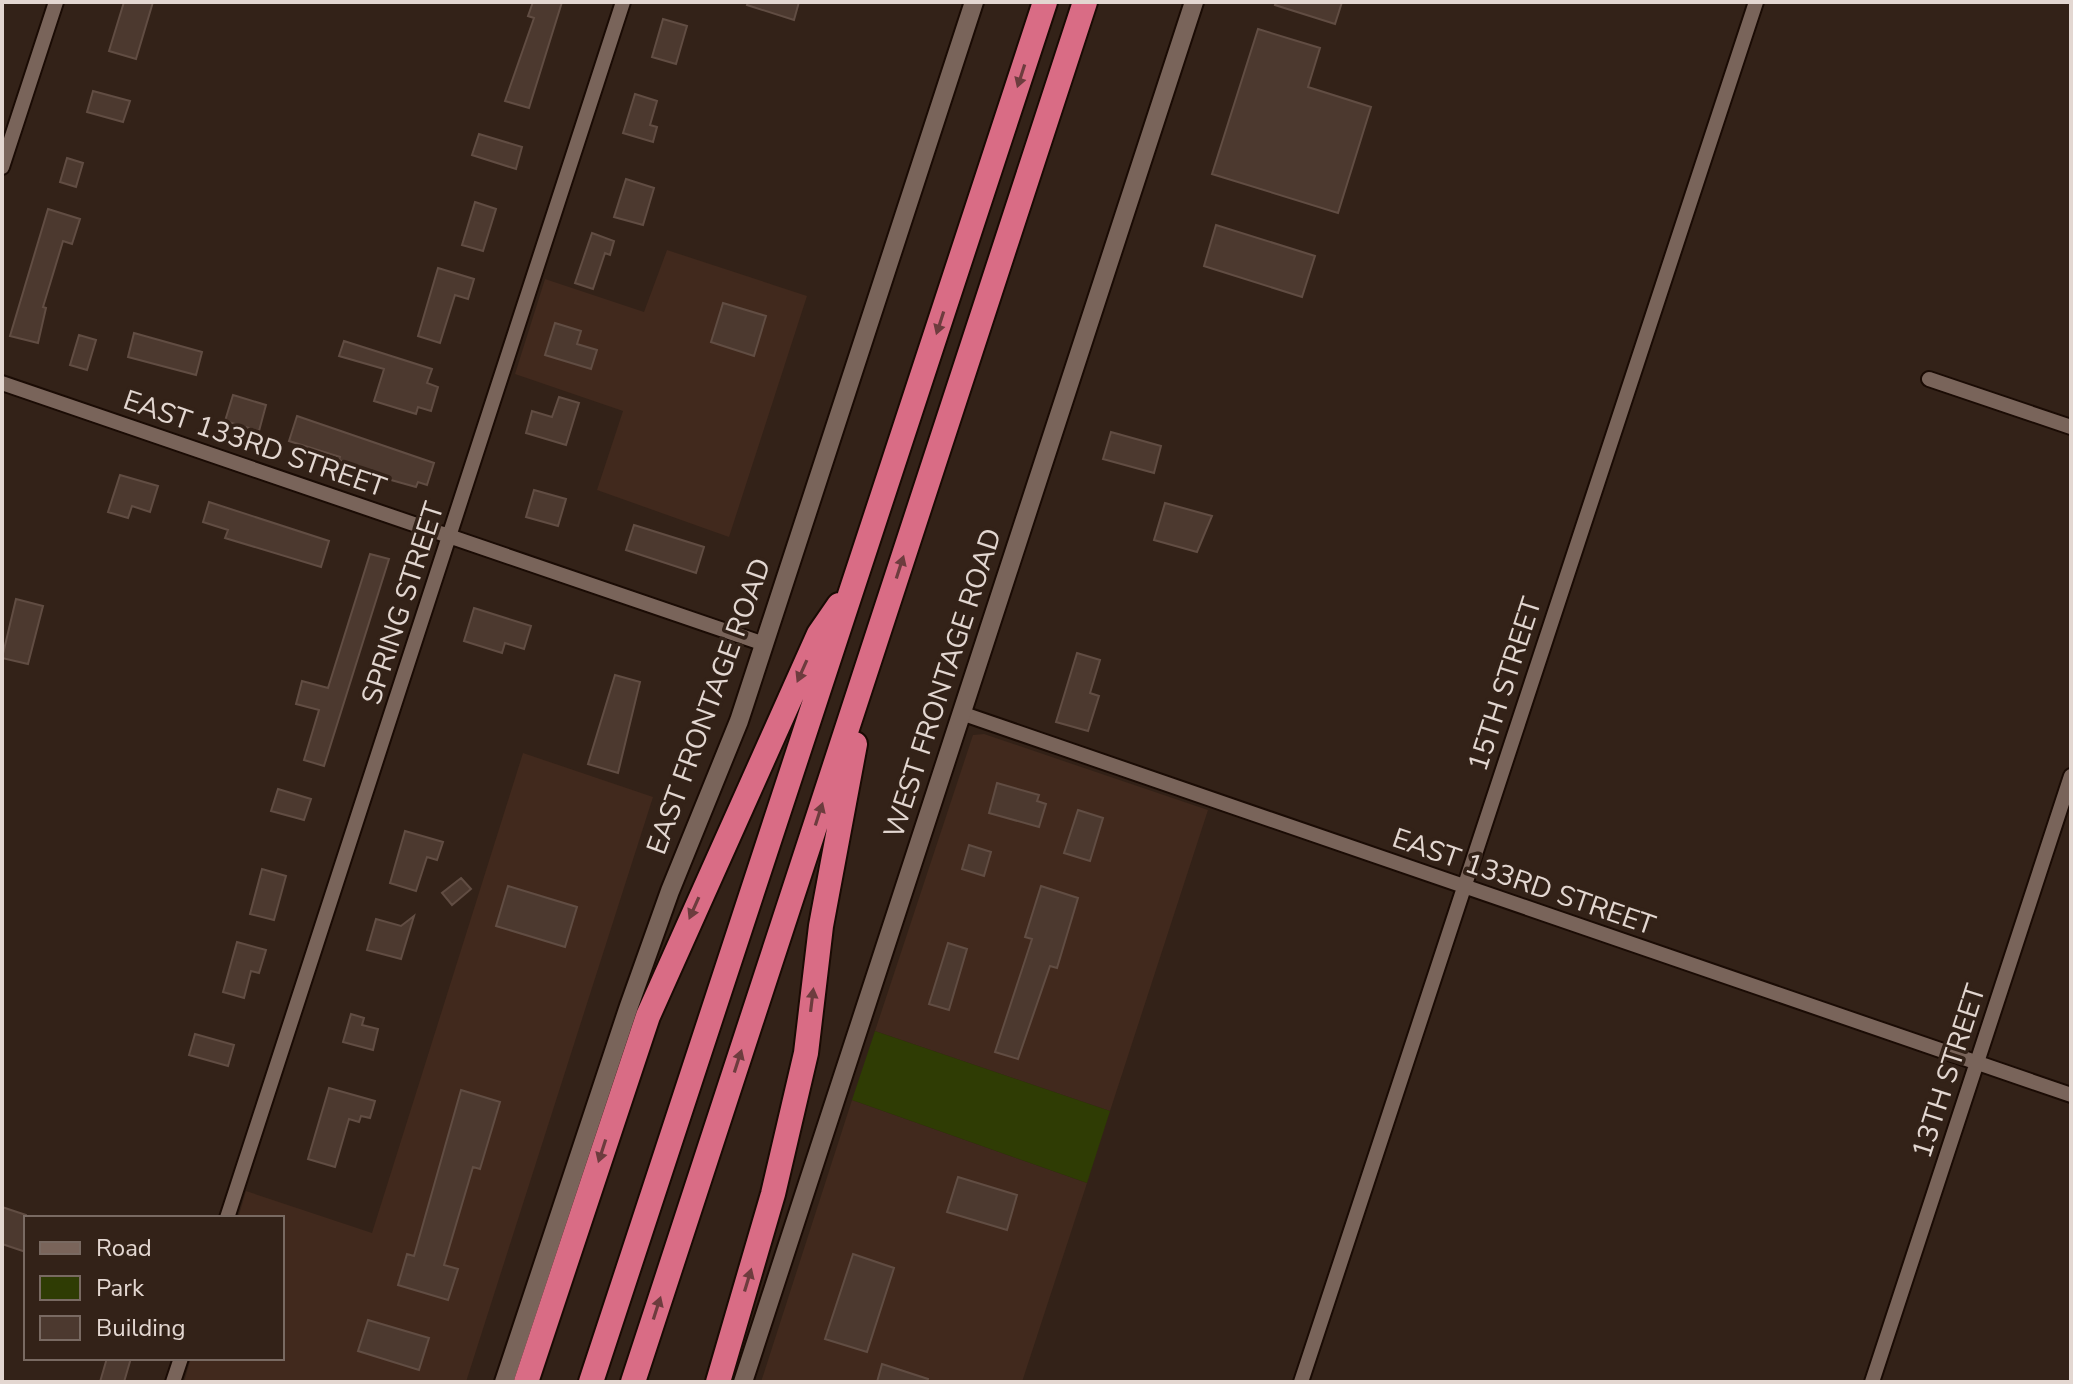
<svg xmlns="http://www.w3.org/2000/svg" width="2073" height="1384" viewBox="0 0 2073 1384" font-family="'Nunito Sans',sans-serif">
	<rect width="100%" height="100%" fill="#332218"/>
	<path fill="#41291d" d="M667,250L807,296L729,537L597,490L623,411L515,374L545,279L644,312Z
		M984,734L1208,810L1110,1111L875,1031L973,735Z
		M523,753L653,797L466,1382H184L191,1358H282V1218H238L246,1191L372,1233Z
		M852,1100L1087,1183L1022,1382H761Z"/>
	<path fill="#2f3c04" d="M875,1031L1110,1111L1087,1183L852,1100Z"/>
	<path fill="#4c392f" stroke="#614d43" stroke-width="2" d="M124,2H153L136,59L109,51Z
		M533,2H562L529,108L505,101L534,18L528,16Z
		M748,2H799L794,20L747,5Z
		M1276,2H1342L1335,24L1275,5Z
		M663,19L687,26L676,64L652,57Z
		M1258,29L1320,48L1308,87L1371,107L1338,213L1212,174Z
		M93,91L130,101L123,122L87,112Z
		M635,94L657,101L650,125L657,127L653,142L623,133Z
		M479,134L522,147L516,169L472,155Z
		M67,158L83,163L76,187L60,182Z
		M626,179L654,188L643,225L614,217Z
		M475,202L496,209L483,251L462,245Z
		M48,209L80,219L72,244L63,241L43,307L46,308L38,343L10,336Z
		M1216,225L1315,256L1302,297L1204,266Z
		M592,233L614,241L610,255L605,253L593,289L575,283Z
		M438,268L474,279L468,299L455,295L440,343L418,336Z
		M723,303L766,316L754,356L711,342Z
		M555,323L581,331L577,344L597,350L591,369L545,355Z
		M134,333L202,352L196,375L128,357Z
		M79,335L96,340L87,370L70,365Z
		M344,341L432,369L427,383L438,387L431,411L418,407L416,414L374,401L384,369L339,356Z
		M233,395L266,405L259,431L225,421Z
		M559,397L579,403L566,445L526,433L532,411L552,417Z
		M297,416L434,463L427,485L418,482L416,487L391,480L339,460L340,457L289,441Z
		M1111,432L1161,446L1154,473L1103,459Z
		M120,475L158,486L150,512L132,506L128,518L108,512Z
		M534,490L566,499L558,526L526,517Z
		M209,502L329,541L321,567L225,538L228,530L203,522Z
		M1165,503L1212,516L1197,552L1154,540Z
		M634,525L704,547L696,573L626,550Z
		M370,554L389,559L324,766L304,760L319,710L296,704L302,681L328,688Z
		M16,599L43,606L28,664L2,658Z
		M474,608L531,626L524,649L505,643L502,653L464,641Z
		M1077,653L1100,660L1090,693L1099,696L1088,731L1056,722Z
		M615,675L640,682L618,773L588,764Z
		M997,783L1039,795L1037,801L1046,804L1039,827L989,813Z
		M278,789L311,799L304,820L271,811Z
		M1078,810L1103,818L1090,861L1064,853Z
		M405,831L443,842L437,860L427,857L416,891L390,883Z
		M969,845L991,852L984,876L962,869Z
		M262,869L286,876L274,920L250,914Z
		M461,878L471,889L452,905L442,893Z
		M508,886L577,907L565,947L496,926Z
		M1041,886L1078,898L1057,968L1050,966L1018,1059L995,1052L1032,939L1025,937Z
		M414,916L401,959L367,950L376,919L401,926Z
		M237,942L266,950L259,973L251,971L244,998L223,992Z
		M948,943L967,949L949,1010L929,1004Z
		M351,1014L364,1018L362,1025L378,1029L373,1050L343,1042Z
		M195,1034L234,1045L228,1066L189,1055Z
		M329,1088L375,1101L370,1118L361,1116L359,1122L349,1119L335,1167L308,1159Z
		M461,1090L500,1102L480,1169L473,1167L444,1265L458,1269L448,1300L398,1285L407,1254L414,1256Z
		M958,1177L1017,1195L1007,1230L947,1212Z
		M2,1207L26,1215V1252L2,1244Z
		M853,1254L894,1268L867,1352L825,1339Z
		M368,1320L429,1338L419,1370L358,1351Z
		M107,1358H131L124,1382H100Z
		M882,1364L928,1379L927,1382H877Z"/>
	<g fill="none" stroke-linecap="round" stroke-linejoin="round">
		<defs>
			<path id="minor" d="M2,167L56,2
				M1929,379L2071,427
				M2,383L764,644
				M961,713L2071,1095
				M227,1218L623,2
				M173,1382L181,1358
				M1301,1382L1756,2
				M1872,1382L2071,776"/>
			<path id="tertiary" d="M504,1382L629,1006L670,891L739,721L974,2
				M743,1382L1194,2"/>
			<path id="motorway" d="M526,1382L648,1016L819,634L839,605
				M591,1382L1045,2
				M633,1382L1085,2
				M718,1382L773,1194L806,1053L821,926L855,744"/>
		</defs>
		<use href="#minor" stroke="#1a0b04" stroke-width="18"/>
		<use href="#tertiary" stroke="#1a0b04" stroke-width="22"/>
		<use href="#motorway" stroke="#1a0b04" stroke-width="28"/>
		<use href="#minor" stroke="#79645a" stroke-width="14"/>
		<use href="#tertiary" stroke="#79645a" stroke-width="18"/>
		<use href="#motorway" stroke="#d96c85" stroke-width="24"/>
	</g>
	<defs><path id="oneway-solid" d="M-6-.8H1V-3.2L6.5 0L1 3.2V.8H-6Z" transform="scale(2)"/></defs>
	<g fill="#6d3c3e">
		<use href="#oneway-solid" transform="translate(1021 76) rotate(108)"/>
		<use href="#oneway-solid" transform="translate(940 323) rotate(108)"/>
		<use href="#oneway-solid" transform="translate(900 567) rotate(-72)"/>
		<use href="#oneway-solid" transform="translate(802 671) rotate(114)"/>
		<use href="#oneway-solid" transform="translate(819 814) rotate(-72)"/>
		<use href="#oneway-solid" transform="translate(694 908) rotate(114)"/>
		<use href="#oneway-solid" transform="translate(812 1000) rotate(-83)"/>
		<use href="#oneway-solid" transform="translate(738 1061) rotate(-72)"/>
		<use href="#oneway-solid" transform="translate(602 1151) rotate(108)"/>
		<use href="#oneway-solid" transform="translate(748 1280) rotate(-73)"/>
		<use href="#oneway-solid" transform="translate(657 1308) rotate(-72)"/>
	</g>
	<g text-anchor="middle" stroke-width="7" stroke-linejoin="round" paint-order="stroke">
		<g font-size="28" fill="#e3d7d1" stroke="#332218">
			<text transform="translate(255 443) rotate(19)" y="10">EAST 133RD STREET</text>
			<text transform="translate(402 603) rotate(-72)" y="10">SPRING STREET</text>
			<text transform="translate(942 683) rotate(-72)" y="10">WEST FRONTAGE ROAD</text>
			<text transform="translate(1504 684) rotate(-72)" y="10">15TH STREET</text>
			<text transform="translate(708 706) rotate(-70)" y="10">EAST FRONTAGE ROAD</text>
			<text transform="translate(1524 881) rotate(19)" y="10">EAST 133RD STREET</text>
			<text transform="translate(1948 1071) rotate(-72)" y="10">13TH STREET</text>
		</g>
	</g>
	<rect width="2073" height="1384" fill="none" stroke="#e3d7d1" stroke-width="8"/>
	<rect x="24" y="1216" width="260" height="144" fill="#332218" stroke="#796a62" stroke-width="2"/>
	<rect x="40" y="1242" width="40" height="12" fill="#79645a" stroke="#796a62" stroke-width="2"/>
	<text x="96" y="1256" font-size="24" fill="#e3d7d1">Road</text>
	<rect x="40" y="1276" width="40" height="24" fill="#2f3c04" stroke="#796a62" stroke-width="2"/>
	<text x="96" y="1296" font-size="24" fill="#e3d7d1">Park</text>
	<rect x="40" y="1316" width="40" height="24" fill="#4c392f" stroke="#796a62" stroke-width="2"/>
	<text x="96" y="1336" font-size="24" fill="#e3d7d1">Building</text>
</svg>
